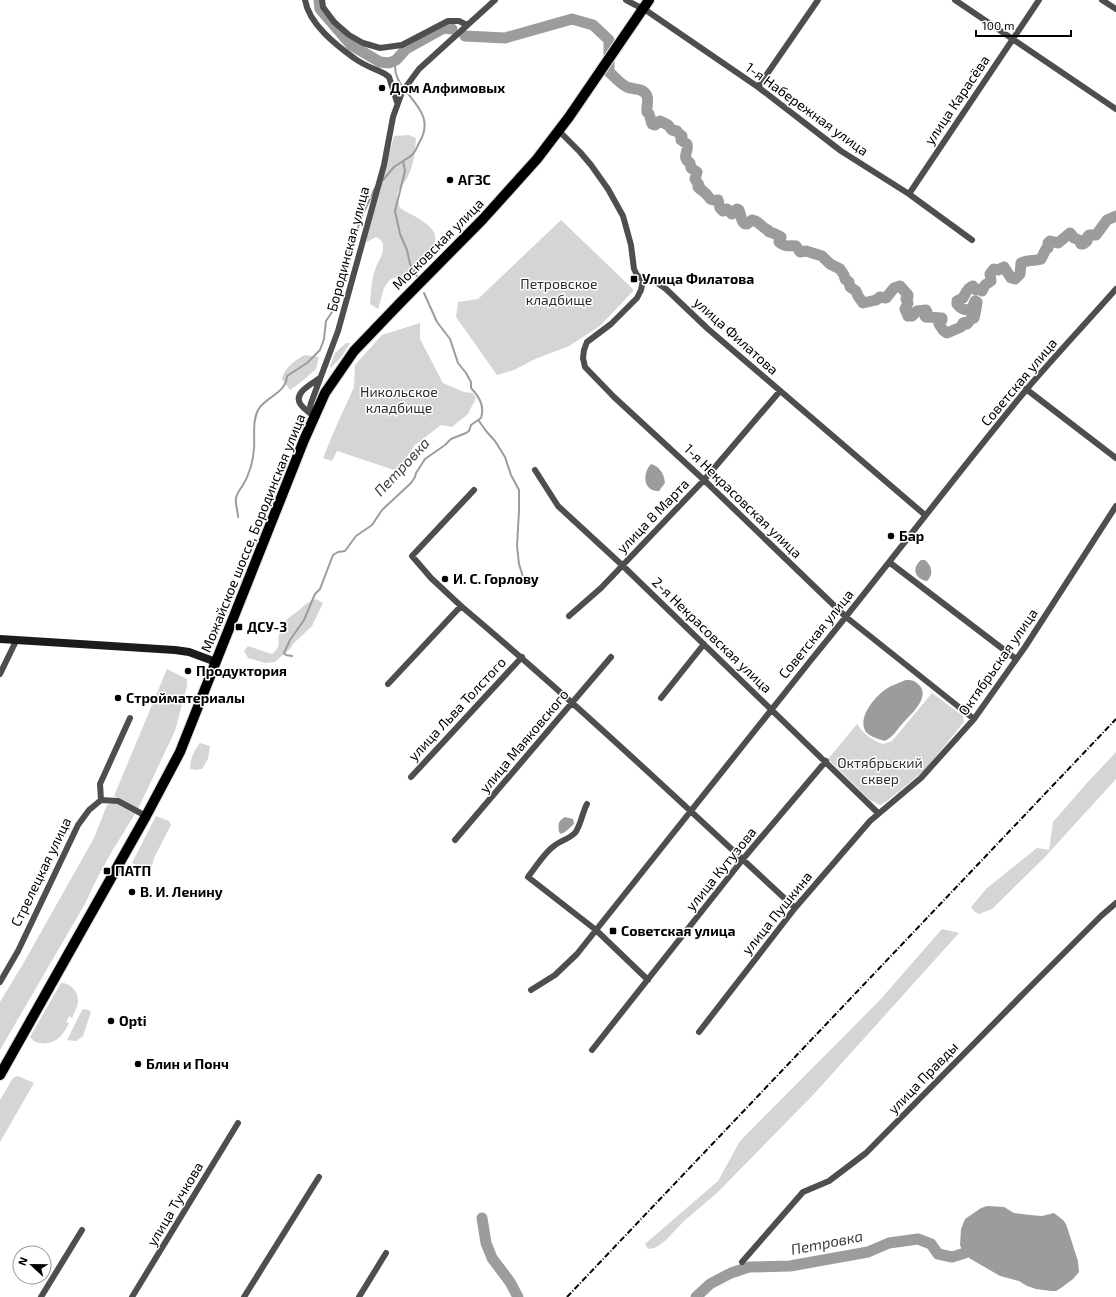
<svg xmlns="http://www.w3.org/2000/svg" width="1116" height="1297" viewBox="0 0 1116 1297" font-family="'Exo 2',sans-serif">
	<rect width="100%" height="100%" fill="#fff"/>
	<path fill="#d5d5d5" d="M409,135L416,138C415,150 414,165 408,176C401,191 393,187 400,208C410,215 439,225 435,241C434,247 430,253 427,258C424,265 417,275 409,278C401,280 396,274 389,281C381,289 382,300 378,309L370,304C371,292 371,281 375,270C377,262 384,255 383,246C383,241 380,239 376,237L367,242V237L394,136Z
		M561,220L634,290L600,326L569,346L535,359L514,370L497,375L456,317L458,302L478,299Z
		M420,323V339L443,383L464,392L473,393L476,398L468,414L452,427L441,425L415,445L397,471L337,451L332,461L323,458L335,429L354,387L355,365L382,335Z
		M346,343H350L342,356L331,368L330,366L335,353Z
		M305,355L319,357L316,369L301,382L290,390L282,379C284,368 295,360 305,355Z
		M316,599L323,603L312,626L293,644L290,649L275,662L265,663L248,658L244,651L248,646L272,654C282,645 277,645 279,635C281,623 289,617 298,611C305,605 307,602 316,599Z
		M167,669L187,679V686L175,731L138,809L114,796Z
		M932,693L963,716L964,722L925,770L887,801L880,805L870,800L828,759L857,724C864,734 871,740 883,744L892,741Z
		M200,743L210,746L208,759L202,769L197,770L190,769C190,760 194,750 200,743Z
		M1116,752V779L1044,858L992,909L979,914L974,911L971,907L987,888L1037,848L1049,850L1053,822L1086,784Z
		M114,803L135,814C117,843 99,871 86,902L0,1050V1002L23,964L94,838L107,805Z
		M156,816L169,821L171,825L154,858L152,866L147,870L132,863Z
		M942,929L959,933L814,1094L717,1193L684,1221L665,1241L655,1248L648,1249L645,1244L718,1181L740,1141L879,1001Z
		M61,983C71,983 79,992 78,1003C77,1008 74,1013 72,1018L69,1016L66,1022L69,1023C63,1038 51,1047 35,1042L30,1037Z
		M85,1009L88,1010L91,1012L83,1036L76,1041L67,1040L82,1010Z
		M18,1076L34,1083L0,1142V1100L13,1078Z"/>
	<path fill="#9c9c9c" d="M651,464C660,467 664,473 665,483L659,491C643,492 642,473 651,464Z
		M921,560H925C932,566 934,574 927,581C915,579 911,568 921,560Z
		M906,680C911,680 914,680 918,684C932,696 911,714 903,723C895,732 895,735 885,741C878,739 866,736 864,728C860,714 876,696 886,689C892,685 899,683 906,680Z
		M565,817L573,819L574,824L565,832L561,834L559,832C558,824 558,821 565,817Z
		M987,1206L1004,1207L1014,1213L1030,1215L1042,1216L1054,1213L1063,1220L1066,1224L1078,1261L1079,1272L1073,1279L1061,1288L1056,1291H1051L1036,1289L1027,1286L1019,1281L1000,1276L969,1258L962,1250L960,1245L961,1229L965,1219L981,1208Z"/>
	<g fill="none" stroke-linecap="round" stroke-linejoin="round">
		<path stroke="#9c9c9c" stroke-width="2" d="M396,60C387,92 442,106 419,143C417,147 416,151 413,154C410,157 406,159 403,161L405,171L395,211L400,234L407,250L410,264L417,276
			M383,180L394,167L403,161
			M479,421L486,431L495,441L505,457L511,475L519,490V511L517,546L519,564L523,577
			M238,517C238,511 235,504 236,498C237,492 240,490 243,485C249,475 253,461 254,449C255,436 252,422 258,410C266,396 286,394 287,376L307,363L320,350L324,339L326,321L334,309L337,299L351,246L363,214L375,188
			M292,656L286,655L284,653L290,640L304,620L315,594L320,589L333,555L338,552L345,551L356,536L372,525L382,510L411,483L415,477L416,473L425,459L445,445L451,439L466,433L469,431L471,425L481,418C485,406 479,396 471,388V382L466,373L458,363L450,339L437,322L424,293"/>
		<path stroke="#9c9c9c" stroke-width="11" d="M319,0L320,9L351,45L380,62L389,63L396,60L406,49L433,34L444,28L452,29
			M465,36L505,38L572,19L593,25L609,40V72C615,77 620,84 627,87C633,90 643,87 647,96C649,101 646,107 647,112L649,114L652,124L655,125L660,121L668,125L672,130L677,131L678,133L682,136L681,140L687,144C689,152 681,157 690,163L691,168L697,172L695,179L699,185L698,187C700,189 702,190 704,192C711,197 707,201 718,200L720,208L723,211L727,209L732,214L737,209L739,210C741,215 741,224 747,224L752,220C759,221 761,227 768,230L769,232L773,233L781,237L779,242C787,248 789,245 796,246L800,252L806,251L822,256L830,264L840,269L844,275L845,279L849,282L850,287L856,291L858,296L863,303L876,300L880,297L886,298L894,288L900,286L908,295V297L906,299L908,303L905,309L908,316H912L917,311L926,310L927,312L925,316L926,317L942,318V320L940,322L939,324L943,330L947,333L961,327L963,323L966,322L967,324L971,319L974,318C975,316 977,303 977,302L975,301L972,308C965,312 961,309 957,304V301L963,298C965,294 968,287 973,286L976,290L980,289L982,291L985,285L991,281L990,274L994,269L998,270L1004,267L1011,278L1015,279L1020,274L1021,263C1026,260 1035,261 1041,259L1046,249L1048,248V243L1050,241L1058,243L1070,233L1074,238L1079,240L1081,244H1083L1087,241L1086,239L1089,235H1096L1107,220L1116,216
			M482,1218L486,1243L492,1258L510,1282L518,1297
			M696,1297L710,1284L731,1273L749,1267L790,1266L868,1252L889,1243L918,1239L931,1244L938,1254L952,1257L965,1253"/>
		<defs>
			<path id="primary" d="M0,1075L146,816L180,752L304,440L325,393L354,351L400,303L483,219L537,159L569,117L649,0"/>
		</defs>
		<use href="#primary" stroke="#dbdbdb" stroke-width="12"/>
		<path stroke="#4e4e4e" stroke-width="6" d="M305,0C309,24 336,45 354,58C363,65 375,69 385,74L389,77L397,102
			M322,0L323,7L334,22L349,35L363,43L380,48L402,45L448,21H459L467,25
			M626,0L647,11L758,87L841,151L909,194L972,240
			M955,0L1116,109
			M1102,0L1116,9
			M758,87L818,0
			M559,131L580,152L591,165L608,189L623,216L631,245L634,269L637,275L643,280L656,282L666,289L708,329L925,515
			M909,194L1039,0
			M643,280L641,290L637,298L611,324L587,342L584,350L583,358L585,367L614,397L704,480L846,617L974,719
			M1026,389L1116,458
			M309,412L311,403L338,331L384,165L393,117L402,92L419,69L495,0
			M311,414C308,411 304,409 301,405C292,393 312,384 320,378
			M535,470L558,506L622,565L878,813
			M889,562L1016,659
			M461,606C576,703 685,806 795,908
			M569,616L601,588L704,480L780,391
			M0,674L16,641
			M388,684L461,606L431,578L412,556L474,490
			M661,698L704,644
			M411,777L522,657
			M101,800L100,784L130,718
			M587,804C582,813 581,825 575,833C569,839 560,841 554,846C545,852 535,868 528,877L596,930L648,980
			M455,840L611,657
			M0,982L18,951L78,825L89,810L101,800L118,801L146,816
			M531,990L555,975L577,954L811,660C884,571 952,479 1026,390C1055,356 1086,323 1116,289
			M699,1032L795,908L870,821L921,778L974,719L1025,647L1116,506
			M592,1050L743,859L826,761
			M742,1262L803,1192L829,1181L866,1153L1027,990L1101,916L1116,903
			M41,1297L82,1230
			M132,1297L238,1123
			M244,1297L319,1177
			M359,1297L386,1253"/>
		<path stroke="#1b1b1b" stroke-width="8" d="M0,639L175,650L189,652L216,662"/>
		<use href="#primary" stroke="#000" stroke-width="10"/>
		<path stroke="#000" stroke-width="2" stroke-dasharray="6 2 1 2" stroke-linecap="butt" d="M567,1297L1116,719"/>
	</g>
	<g fill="#000" stroke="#fff" stroke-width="1.5">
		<circle cx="382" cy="88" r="4"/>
		<circle cx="450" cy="180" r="4"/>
		<rect x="630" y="275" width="8" height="8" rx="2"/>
		<circle cx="891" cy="536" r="4"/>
		<circle cx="445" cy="579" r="4"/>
		<rect x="235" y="623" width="8" height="8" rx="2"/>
		<circle cx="188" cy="671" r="4"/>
		<circle cx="118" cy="698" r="4"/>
		<rect x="103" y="867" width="8" height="8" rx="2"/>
		<circle cx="132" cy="892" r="4"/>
		<rect x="609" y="927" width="8" height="8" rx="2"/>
		<circle cx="111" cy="1021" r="4"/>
		<circle cx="138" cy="1064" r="4"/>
	</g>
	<g text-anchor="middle" stroke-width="3" stroke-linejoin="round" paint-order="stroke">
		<g font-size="14" font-weight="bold" fill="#000" stroke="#fff" text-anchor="start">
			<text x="390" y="93">Дом Алфимовых</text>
			<text x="458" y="185">АГЗС</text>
			<text x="642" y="284">Улица Филатова</text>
			<text x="899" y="541">Бар</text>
			<text x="453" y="584">И. С. Горлову</text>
			<text x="247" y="632">ДСУ-3</text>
			<text x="196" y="676">Продуктория</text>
			<text x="126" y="703">Стройматериалы</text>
			<text x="115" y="876">ПАТП</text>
			<text x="140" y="897">В. И. Ленину</text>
			<text x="621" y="936">Советская улица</text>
			<text x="119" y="1026">Opti</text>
			<text x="146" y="1069">Блин и Понч</text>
		</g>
		<g font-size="14" fill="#000" stroke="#fff">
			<text transform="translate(957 100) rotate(-56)" y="5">улица Карасёва</text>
			<text transform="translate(807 109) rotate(36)" y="5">1-я Набережная улица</text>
			<text transform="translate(438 244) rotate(-45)" y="5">Московская улица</text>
			<text transform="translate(348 249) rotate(-75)" y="5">Бородинская улица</text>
			<text transform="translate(736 336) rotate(42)" y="5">улица Филатова</text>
			<text transform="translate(1019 382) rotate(-50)" y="5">Советская улица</text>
			<text transform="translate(743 501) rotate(44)" y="5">1-я Некрасовская улица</text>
			<text transform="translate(653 516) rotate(-46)" y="5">улица 8 Марта</text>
			<text transform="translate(253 533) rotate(-68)" y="5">Можайское шоссе, Бородинская улица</text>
			<text transform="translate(816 634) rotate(-51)" y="5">Советская улица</text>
			<text transform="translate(712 635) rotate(44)" y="5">2-я Некрасовская улица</text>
			<text transform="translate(998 662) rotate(-55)" y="5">Октябрьская улица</text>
			<text transform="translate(457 709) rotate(-47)" y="5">улица Льва Толстого</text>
			<text transform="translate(524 741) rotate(-50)" y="5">улица Маяковского</text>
			<text transform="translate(721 869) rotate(-51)" y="5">улица Кутузова</text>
			<text transform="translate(41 872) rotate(-64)" y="5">Стрелецкая улица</text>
			<text transform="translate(777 913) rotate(-51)" y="5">улица Пушкина</text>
			<text transform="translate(923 1078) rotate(-46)" y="5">улица Правды</text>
			<text transform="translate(175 1204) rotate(-59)" y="5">улица Тучкова</text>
		</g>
		<g font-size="14" fill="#2c2c2c" stroke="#fff">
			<text x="559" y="289">Петровское<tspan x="559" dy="16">кладбище</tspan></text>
			<text x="399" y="397">Никольское<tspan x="399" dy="16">кладбище</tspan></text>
			<text x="880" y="768">Октябрьский<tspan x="880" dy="16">сквер</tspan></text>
		</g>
		<g font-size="15" font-style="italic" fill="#3d3d3d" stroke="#fff">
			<text transform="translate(402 467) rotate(-47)" y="5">Петровка</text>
			<text transform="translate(827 1243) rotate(-11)" y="5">Петровка</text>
		</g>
	</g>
	<g transform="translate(32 1265) rotate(292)"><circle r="19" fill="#ffffff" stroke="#999999"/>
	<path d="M0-3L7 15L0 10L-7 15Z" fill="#000000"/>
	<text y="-6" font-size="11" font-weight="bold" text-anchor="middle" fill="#000000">N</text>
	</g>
	<path d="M976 30v6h95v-6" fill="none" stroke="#000000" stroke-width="2"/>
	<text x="982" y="30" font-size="12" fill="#000000" stroke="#ffffff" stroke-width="3" paint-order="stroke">100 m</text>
</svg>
